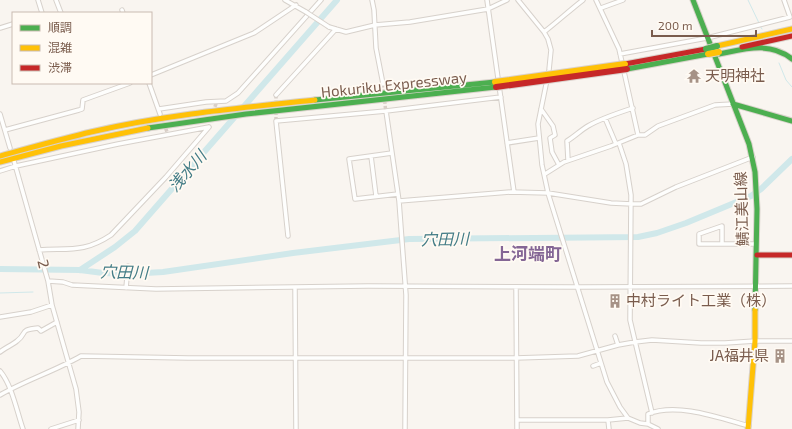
<svg xmlns="http://www.w3.org/2000/svg" width="792" height="429" viewBox="0 0 792 429" font-family="'Exo 2','Noto Sans JP',sans-serif">
	<rect width="100%" height="100%" fill="#f9f5f0"/>
	<g fill="none" stroke-linecap="round" stroke-linejoin="round">
		<path stroke="#d0e8ea" stroke-width="1" d="M748,0L759,23
			M760,26L762,29
			M779,63L786,80L792,87
			M0,293L33,292"/>
		<path stroke="#d0e8ea" stroke-width="6" d="M0,269L80,270L103,273L128,274L163,272L293,253L409,239L638,237L657,233L686,223L751,196L761,189L792,159
			M80,270L115,247L135,231L337,0"/>
		<path stroke="#d9cfc7" stroke-width="3.5" stroke-dasharray="3.5 2" stroke-linecap="butt" d="M383,84L386,114
			M276,95V121
			M213,112L217,101
			M162,118L167,132"/>
		<defs>
			<path id="street" d="M38,0L42,13
				M56,0L61,13
				M285,0L306,12
				M372,0L374,10L376,48L383,84
				M487,0L514,192
				M518,0L544,32L548,39L551,50L549,70L538,124L542,165L548,193L607,382L620,407L628,418
				M596,0L619,49L638,135
				M601,8L623,0
				M122,10L123,13
				M329,27L346,32L375,25L410,22L488,9L507,0
				M0,28L13,24
				M544,32C557,22 570,10 583,0
				M620,54L707,38L790,17L784,0
				M151,75L254,33L296,5
				M149,83L160,114
				M276,95L336,29
				M159,109L206,102L226,101L238,93L321,0
				M541,109L553,126L555,135L550,138L552,152L559,165
				M386,111L399,201L406,295L405,429
				M0,114L10,148
				M605,118L616,144
				M5,130L79,110L82,109L83,100L130,83
				M507,143L539,138
				M619,143L626,164L631,195L630,320L652,413
				M392,153L349,159L355,199L398,194
				M371,156L376,196
				M568,160L567,141C574,137 581,130 588,126C602,118 618,113 633,108
				M14,161L48,281L52,305L76,389L79,412L78,429
				M0,171L16,166L118,144L209,127
				M545,174L564,162L611,146L638,135H645L658,126L715,105L733,104
				M399,201L511,192L548,193L611,203L632,204H641L676,187L753,157
				M288,236L276,121L386,111L501,97
				M722,244V226L699,234V244H756
				M39,250C69,248 84,253 111,235L166,177L209,127
				M48,281L63,282L72,285L156,289L368,286L578,287L792,286
				M295,287L296,429
				M516,287L517,429
				M126,288L128,266
				M0,317L31,312L52,305
				M615,336L618,345
				M0,352C5,348 12,345 17,341C28,333 18,330 38,328L41,331L57,322
				M593,366L601,363
				M0,371C12,385 17,412 23,429
				M0,395C26,380 55,371 81,356L188,358H516L578,356L618,345L635,342L652,340L701,343H725L755,341H792
				M517,420H608L628,418L640,423L648,424L658,429
				M608,420L609,429
				M648,424V414C677,402 720,418 749,426
				M51,429L79,420"/>
			<path id="fast" d="M693,0L749,144L755,172L757,209L755,310
				M719,54C745,49 770,41 792,59
				M627,69L708,54
				M315,100L495,82
				M733,104L792,121
				M148,128L246,114L496,87"/>
			<path id="slow" d="M717,46L792,29
				M0,156C30,148 61,139 91,132C164,115 240,108 315,100
				M0,162L61,146L148,128
				M748,429L755,341V310"/>
			<path id="jam" d="M742,47L792,36
				M625,64L706,49
				M757,255H792"/>
		</defs>
		<use href="#street" stroke="#d7d1cb" stroke-width="5.5"/>
		<use href="#fast" stroke="#d9d2cb" stroke-width="7"/>
		<use href="#slow" stroke="#d9d2cb" stroke-width="7"/>
		<use href="#jam" stroke="#d9d2cb" stroke-width="7"/>
		<use href="#street" stroke="#fefefd" stroke-width="3.5"/>
		<use href="#fast" stroke="#4caf50" stroke-width="5"/>
		<use href="#slow" stroke="#ffc107" stroke-width="5"/>
		<use href="#jam" stroke="#c62828" stroke-width="5"/>
		<defs>
			<path id="street-bridge" d="M306,12L329,27"/>
			<path id="fast-bridge" d="M706,49L717,46"/>
			<path id="slow-bridge" d="M708,54L719,52
				M495,82L625,64"/>
			<path id="jam-bridge" d="M496,87L627,69"/>
		</defs>
		<use href="#street-bridge" stroke="#d7d1cb" stroke-width="5.5" stroke-linecap="butt"/>
		<use href="#fast-bridge" stroke="#dad1cc" stroke-width="8" stroke-linecap="butt"/>
		<use href="#slow-bridge" stroke="#dad1cc" stroke-width="8" stroke-linecap="butt"/>
		<use href="#jam-bridge" stroke="#dad1cc" stroke-width="8" stroke-linecap="butt"/>
		<use href="#street-bridge" stroke="#fefefd" stroke-width="3.5"/>
		<use href="#fast-bridge" stroke="#4caf50" stroke-width="6"/>
		<use href="#slow-bridge" stroke="#ffc107" stroke-width="6"/>
		<use href="#jam-bridge" stroke="#c62828" stroke-width="6"/>
	</g>
	<defs>
		<symbol id="temple-bare" viewBox="-9 -9 18 18"><path d="M0-6L5-2H3V0L6.5 2.5H4V6H1.5V3h-3V6H-4V2.5H-6.5L-3 0V-2H-5Z" fill="#a69286" stroke="#fffaf3" stroke-width="2.5" paint-order="stroke"/></symbol>
		<symbol id="building-bare" viewBox="-9 -9 18 18"><path d="M-4-6H4V6H1V3H-1V6H-4ZM-2.5-4.3h1.7v1.8h-1.7ZM.8-4.3h1.7v1.8H.8ZM-2.5-1h1.7V.8h-1.7ZM.8-1h1.7V.8H.8Z" fill="#a69286" stroke="#fffaf3" stroke-width="2.5" paint-order="stroke"/></symbol>
	</defs>
	<g fill-rule="evenodd">
		<use href="#temple-bare" x="684" y="66" width="20" height="20"/>
		<use href="#building-bare" x="605" y="291" width="20" height="20"/>
		<use href="#building-bare" x="770" y="346" width="20" height="20"/>
	</g>
	<g text-anchor="middle" stroke-width="3.5" stroke-linejoin="round" paint-order="stroke">
		<g font-size="15" fill="#7a5c4d" stroke="#fffaf3" text-anchor="start">
			<text x="705" y="81">天明神社</text>
			<text x="626" y="306">中村ライト工業（株）</text>
			<text x="769" y="361" text-anchor="end">JA福井県</text>
		</g>
		<g font-size="15" fill="#7a5c4d" stroke="#fffaf3">
			<text transform="translate(394 85) rotate(-6)" y="5">Hokuriku Expressway</text>
			<text transform="translate(742 209) rotate(-92)" y="5">鯖江美山線</text>
			<text transform="translate(43 264) rotate(76)" y="5">2</text>
		</g>
		<g font-size="16" font-style="italic" fill="#437c86" stroke="#fffaf3">
			<text transform="translate(187 171) rotate(-49)" y="6">浅水川</text>
			<text transform="translate(445 239) rotate(-1)" y="6">穴田川</text>
			<text transform="translate(124 272) rotate(1)" y="6">穴田川</text>
		</g>
		<g font-size="17" font-weight="bold" fill="#846695" stroke="#fffaf3">
			<text x="528" y="260">上河端町</text>
		</g>
	</g>
	<rect x="12" y="12" width="140" height="72" fill="#fffaf3" stroke="#cabbb1"/>
	<rect x="20" y="25" width="20" height="6" fill="#4caf50" stroke="#cabbb1"/>
	<text x="48" y="32" font-size="12" fill="#7a5c4d">順調</text>
	<rect x="20" y="45" width="20" height="6" fill="#ffc107" stroke="#cabbb1"/>
	<text x="48" y="52" font-size="12" fill="#7a5c4d">混雑</text>
	<rect x="20" y="65" width="20" height="6" fill="#c62828" stroke="#cabbb1"/>
	<text x="48" y="72" font-size="12" fill="#7a5c4d">渋滞</text>
	<path d="M652 30v6h104v-6" fill="none" stroke="#7a5c4d" stroke-width="2"/>
	<text x="658" y="30" font-size="12" fill="#7a5c4d" stroke="#fffaf3" stroke-width="3" paint-order="stroke">200 m</text>
</svg>
